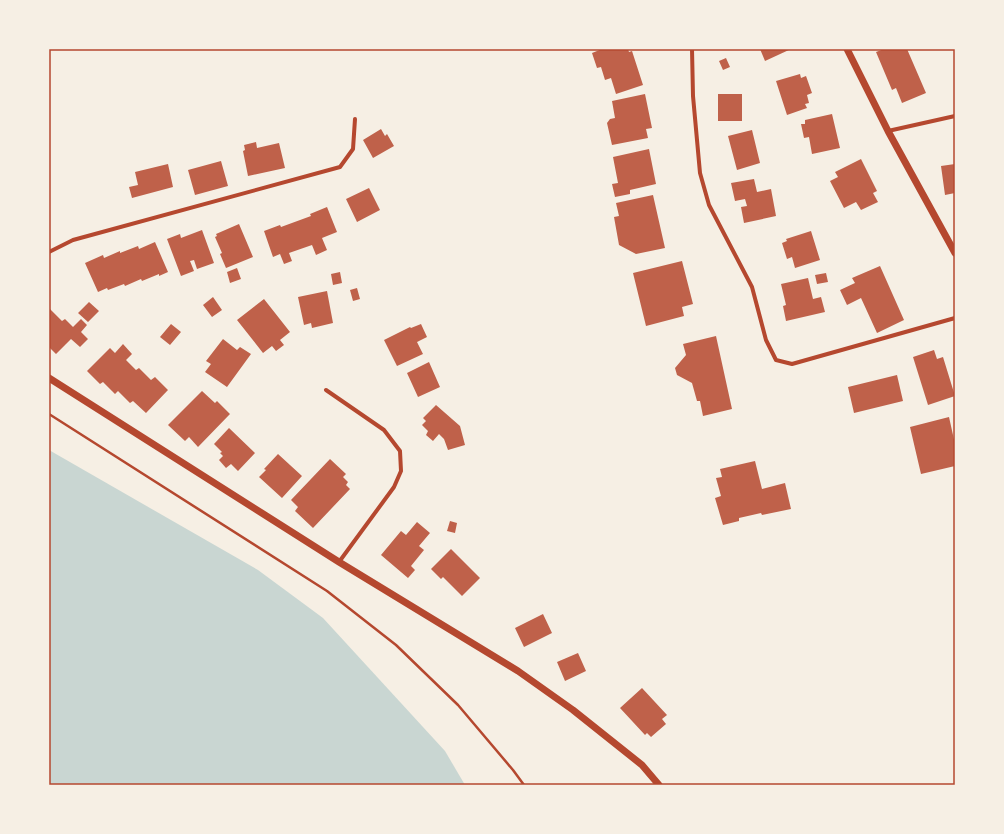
<svg xmlns="http://www.w3.org/2000/svg" width="1004" height="834" viewBox="0 0 1004 834" font-family="'Space Grotesk',sans-serif">
	<rect width="100%" height="100%" fill="#f6efe4"/>
	<path fill="#c9d6d2" d="M49,450L258,570L323,618L445,751L465,785H49Z"/>
	<path fill="#bf614a" d="M602,49H628L629,52L632,51L643,85L616,94L611,78L605,80L601,67L597,68L592,53Z
		M760,49H791L765,61Z
		M884,49H907L926,93L902,103L896,88L892,90L876,52Z
		M726,58L730,67L723,70L719,61Z
		M800,74L801,78L806,76L812,93L807,95L809,103L805,104L807,108L787,115L776,81Z
		M645,94L652,128L646,129L648,138L612,145L607,123L610,119L615,118L612,101Z
		M718,94H742V121H718Z
		M832,114L840,148L812,154L809,137L804,138L801,124H805V120Z
		M381,129L385,136L387,134L394,146L373,158L363,140Z
		M752,130L760,163L737,170L728,136Z
		M256,142L257,148L279,143L285,168L248,176L243,151L245,150L244,145Z
		M649,149L656,184L630,190V194L615,197L612,184L618,183L613,157Z
		M861,159L877,191L873,193L878,202L861,210L856,202L844,208L830,181L838,177L835,172Z
		M221,161L228,186L195,195L188,170Z
		M168,164L173,187L132,198L129,187L138,185L135,172Z
		M955,164V193L945,195L941,166Z
		M754,179L757,192L771,189L776,216L744,223L741,207L747,206L745,199L735,201L731,183Z
		M369,188L380,210L357,222L346,199Z
		M653,195L665,248L636,254L619,245L614,217L619,216L616,203Z
		M327,207L337,232L322,238L327,250L316,255L312,245L289,253L292,261L284,264L280,254L273,257L264,231L280,225L281,227L311,216L310,214Z
		M239,224L253,257L226,268L220,254L222,253L215,237L217,236L216,234Z
		M202,230L214,263L197,269L194,260L190,261L194,271L181,276L167,239L180,234L181,238Z
		M811,231L820,260L795,268L792,257L787,259L782,243L787,241L786,239Z
		M155,242L168,272L159,276V274L142,281L141,279L125,286L124,284L108,290L107,288L98,292L85,263L103,255L104,258L120,251V253L138,246L139,249Z
		M682,261L693,304L682,307L684,316L646,326L633,273Z
		M880,266L904,320L877,333L861,298L847,305L840,290L855,283L852,278Z
		M237,268L241,279L230,283L227,272Z
		M340,272L342,283L333,285L331,274Z
		M826,273L828,282L817,284L815,275Z
		M808,278L813,299L821,297L825,312L786,321L783,306L786,305L781,284Z
		M357,288L360,299L353,301L350,290Z
		M327,291L333,323L312,328L311,323L304,325L298,297Z
		M213,297L222,310L212,317L203,305Z
		M264,299L290,332L280,340L284,345L276,351L272,346L263,353L237,320Z
		M89,302L99,311L88,322L78,313Z
		M50,309L62,321L65,319L73,327L81,319L87,325L81,332L88,339L80,347L71,339L56,354L49,347Z
		M171,324L181,332L170,345L160,337Z
		M421,324L427,337L417,342L423,354L397,366L384,340L410,327L411,328Z
		M716,336L732,409L703,416L700,401H697L692,383L677,375L675,368L686,355L683,344Z
		M223,339L237,350L240,347L251,354L227,387L205,372L211,364L206,361Z
		M123,344L132,354L126,360L136,370L139,368L151,380L155,377L168,390L146,413L133,401L130,403L118,391L115,394L103,382L100,384L87,371L110,348L115,353Z
		M934,350L937,359L943,357L955,396L928,405L913,357Z
		M429,362L440,387L418,397L407,373Z
		M897,375L903,401L854,413L848,387Z
		M202,391L215,403L217,401L230,414L198,447L189,437L185,441L168,425Z
		M436,405L460,426L465,445L448,450L444,439L439,434L433,441L426,435L428,431L422,425L426,421L423,418Z
		M949,417L955,444V466L921,474L910,427Z
		M229,428L255,453L238,471L231,464L226,468L219,460L223,456L220,453L222,452L214,444Z
		M278,454L302,476L282,498L259,477L266,470L264,469Z
		M330,459L346,474L343,477L348,482L346,485L350,489L313,528L295,511L298,507L291,500Z
		M755,461L762,489L785,483L791,509L762,515L761,513L739,518V521L723,525L715,498L721,496L716,478L722,477L720,469Z
		M450,521L457,523L455,533L447,531Z
		M417,522L430,533L419,546L424,550L411,566L415,570L408,578L381,555L401,531L406,535Z
		M451,549L480,578L462,596L443,577L441,579L431,569Z
		M543,614L552,633L524,647L515,628Z
		M578,653L586,671L565,681L557,662Z
		M642,688L667,715L662,719L666,724L651,737L647,733L645,735L620,708Z"/>
	<g fill="none" stroke-linecap="round" stroke-linejoin="round">
		<path stroke="#b5482f" stroke-width="2.5" d="M49,414L327,591L396,645L458,705L513,770L524,785"/>
		<path stroke="#b5482f" stroke-width="4" d="M692,49L693,96L700,173L709,205L752,287L766,340L776,360L792,364L955,318
			M888,131L955,116
			M49,252L73,240L340,167L353,149L355,119
			M326,390L384,430L400,451L401,471L394,487L339,562"/>
		<path stroke="#b5482f" stroke-width="7" d="M847,49L888,131L955,253
			M49,378L339,562L518,671L573,710L642,765L659,785"/>
	</g>
	<rect width="1004" height="834" fill="none" stroke="#f6efe4" stroke-width="100"/>
	<rect x="50" y="50" width="904" height="734" fill="none" stroke="#b5482f" stroke-width="1.5"/>
</svg>
